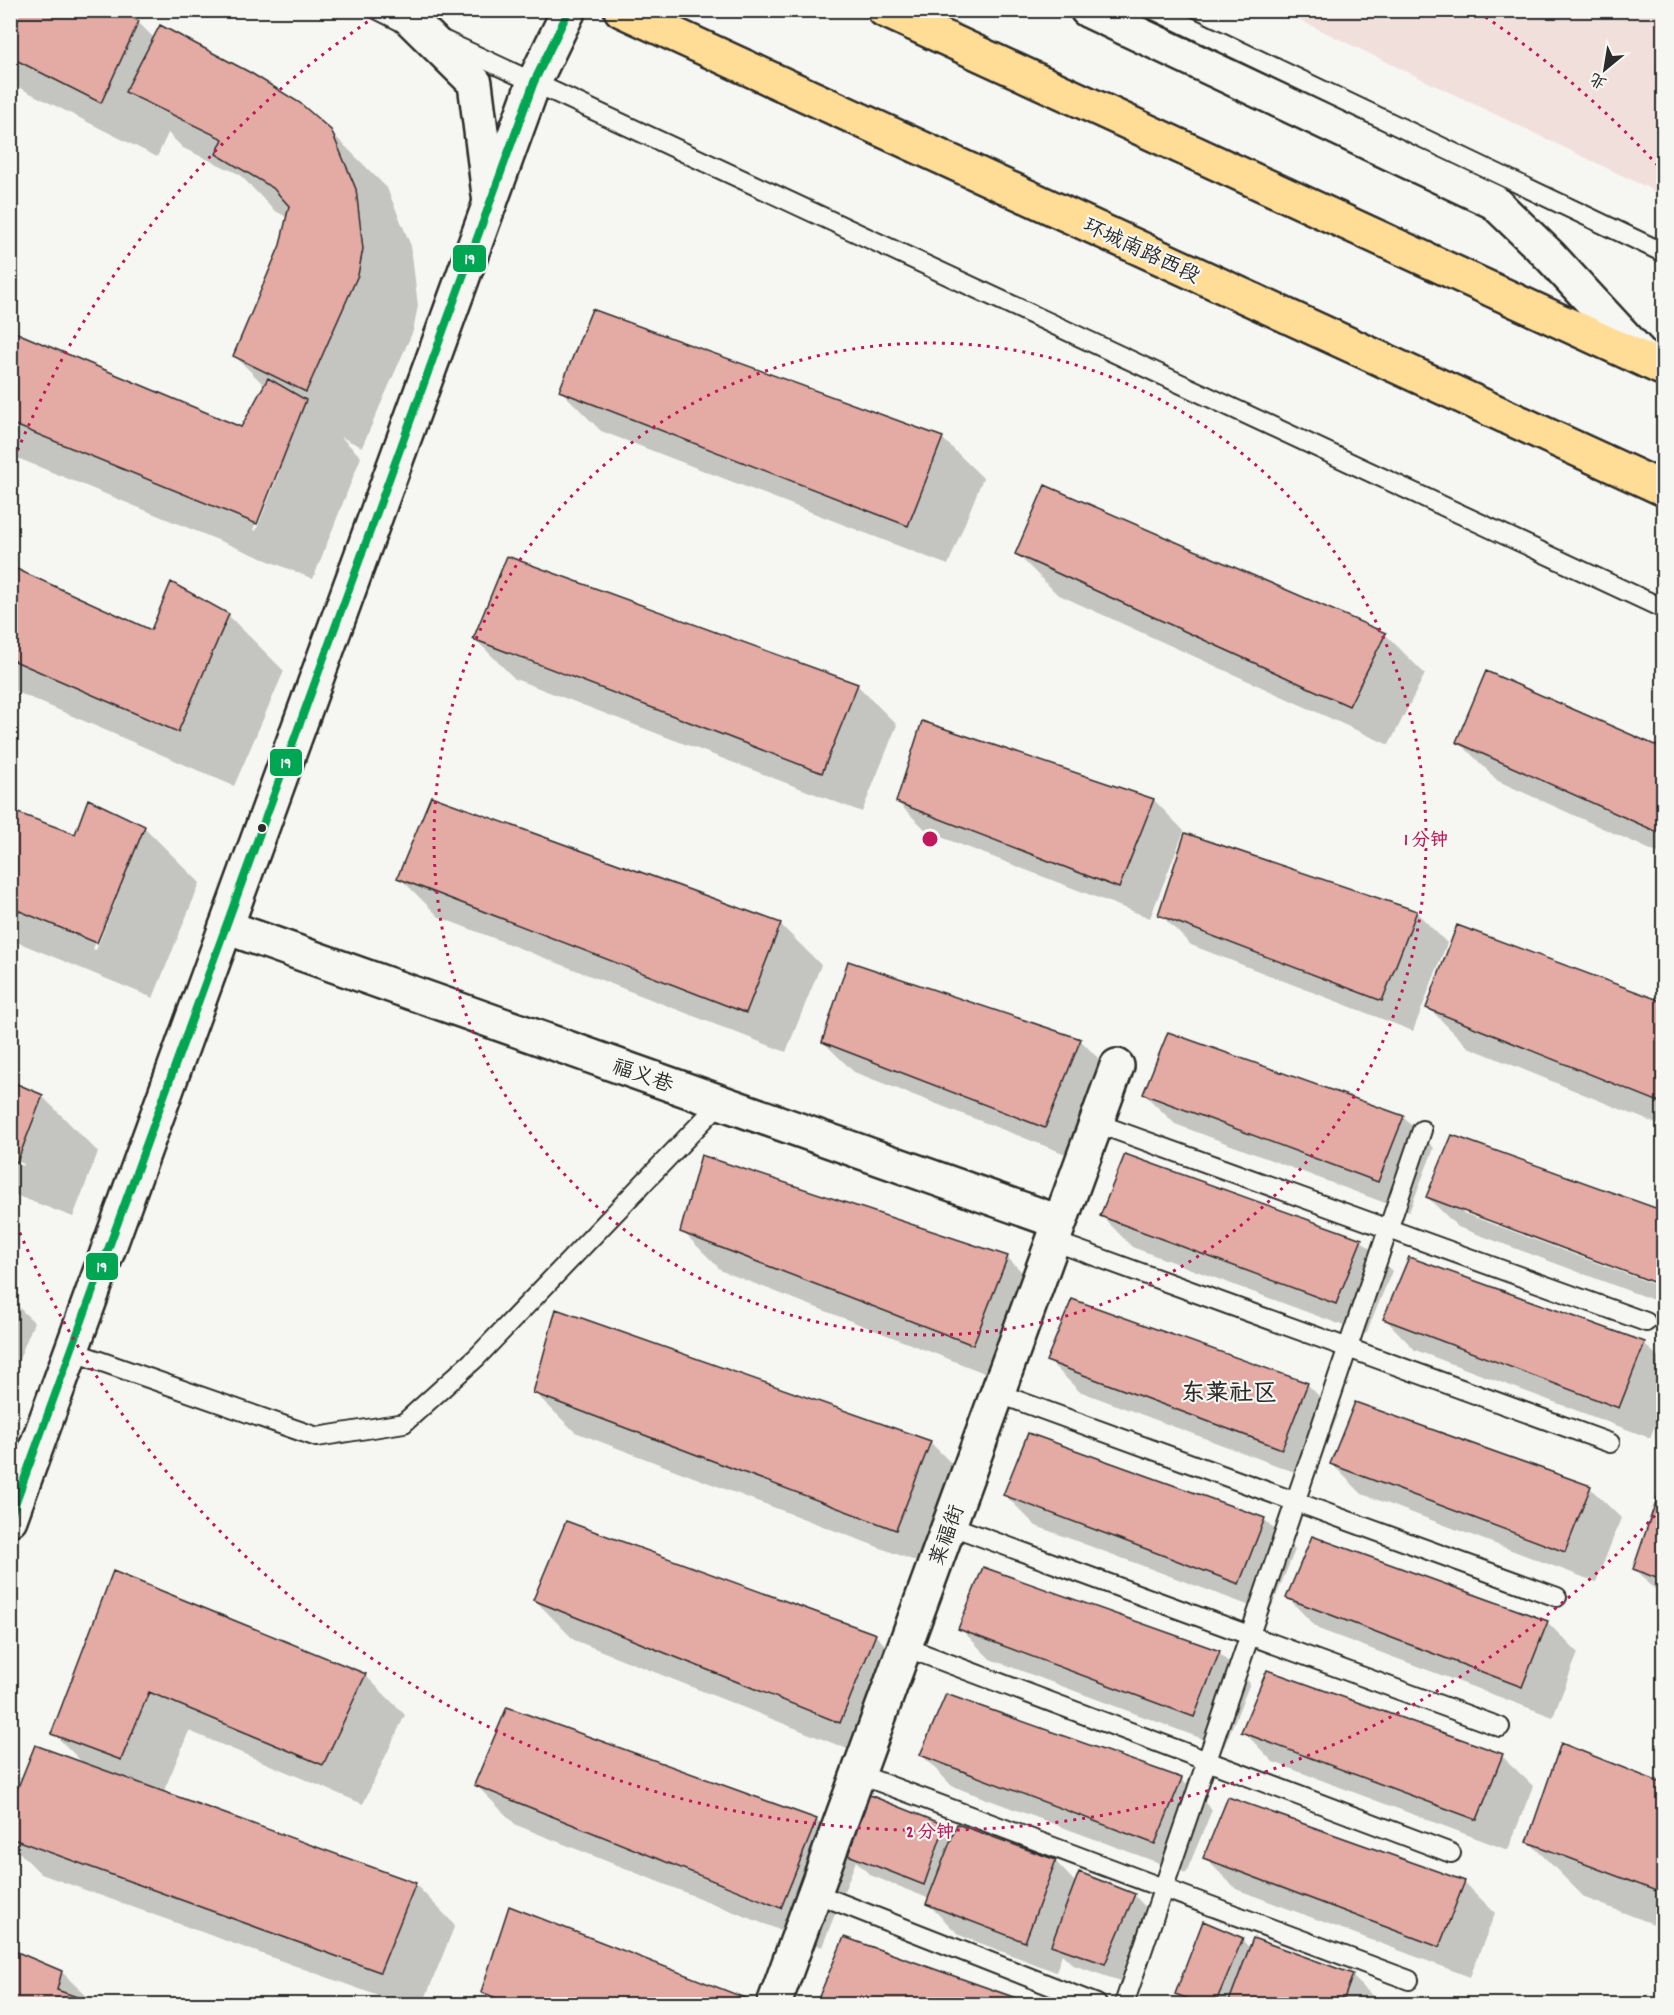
<svg xmlns="http://www.w3.org/2000/svg" width="1674" height="2015" viewBox="0 0 1674 2015" font-family="Dekko,'LXGW WenKai TC',sans-serif">
	<rect width="100%" height="100%" fill="#f6f6f2"/>
	<filter id="ink" filterUnits="userSpaceOnUse"><feTurbulence type="fractalNoise" baseFrequency=".0167" numOctaves="2"/><feDisplacementMap in="SourceGraphic" scale="12" xChannelSelector="R" yChannelSelector="G"/><feConvolveMatrix kernelMatrix="1 2 1 2 8 2 1 2 1" color-interpolation-filters="sRGB"/></filter>
	<g filter="url(#ink)">
		<path fill="#f1dfdb" d="M1281,11H1663V195Z"/>
		<path fill="#0003" fill-rule="evenodd" d="M10,10L138,22L154,38L330,131L387,188L411,246L418,306L413,331L362,447L341,437L361,457L313,579L10,455V331L242,429L265,386L234,355L281,245L288,218L274,210L239,174L183,148L168,133L157,157L10,83ZM275,473H279L256,531L253,530Z
			M561,391L942,438L983,478L948,565L601,431Z
			M1017,554L1385,634L1425,674L1389,745L1057,594Z
			M10,567L152,632L228,615L284,671L234,786L10,689Z
			M475,639L857,685L897,725L862,812L515,679Z
			M923,723L1154,800L1184,831L1150,918L928,832L897,802Z
			M1458,741L1664,750V856L1498,781Z
			M431,797L781,925L821,965L786,1052L439,917L399,877Z
			M10,812L75,836L144,827L200,883L153,998L10,939ZM119,885H122L96,950L93,949Z
			M1186,835L1417,913L1447,943L1413,1031L1191,945L1160,914Z
			M1664,1004V1127L1468,1047L1428,1007Z
			M1080,1040L1111,1071L1076,1158L854,1072L823,1042Z
			M1144,1094L1403,1117L1434,1148L1409,1212L1175,1124Z
			M42,1096L98,1152L73,1217L10,1193V1161L23,1166L24,1164L10,1158Z
			M1427,1197L1664,1212V1285L1463,1209V1213L1664,1288V1304L1458,1227Z
			M1102,1216L1361,1240L1392,1271L1366,1334L1132,1247Z
			M682,1231L1007,1257L1047,1297L1013,1384L722,1271Z
			M10,1299L34,1322L10,1382Z
			M1385,1319L1644,1343L1664,1363V1402L1650,1438L1415,1350Z
			M1048,1360L1307,1384L1338,1415L1313,1479L1079,1391Z
			M534,1392L930,1442L970,1482L936,1569L575,1432Z
			M1332,1464L1590,1488L1621,1518L1596,1582L1362,1494Z
			M1664,1482V1598L1634,1569Z
			M1005,1495L1264,1519L1295,1550L1269,1613L1036,1526Z
			M114,1573L365,1675L405,1715L363,1804L189,1731L163,1793L415,1884L455,1925L423,2004H401L41,1874L10,1843V1811L83,1763L53,1733Z
			M1288,1598L1547,1622L1578,1653L1553,1717L1318,1629Z
			M534,1599L875,1635L915,1675L880,1762L574,1640Z
			M960,1628L1219,1653L1250,1683L1224,1747L990,1659Z
			M1243,1731L1502,1756L1533,1786L1508,1850L1273,1762Z
			M922,1755L1181,1779L1212,1810L1186,1873L952,1786Z
			M476,1785L816,1820L850,1854L944,1826L954,1836L1055,1861L1076,1883L1134,1895L1154,1916L1126,1983L1073,1965L1062,1954L1056,1972L959,1935L928,1904L930,1899L870,1875L856,1861L822,1947L516,1825Z
			M1664,1786V1928L1585,1898L1529,1842Z
			M1205,1858L1464,1882L1495,1913L1470,1977L1236,1889Z
			M845,1939L1028,2004H826L820,1999Z
			M1242,1940L1251,1949L1254,1940L1352,1976L1381,2004H1188L1177,1993Z
			M10,1951L62,1972L94,2004H10Z
			M483,1991L752,2002L754,2004H496Z"/>
		<path fill="#e4aaa4" stroke="#2b2b2b" stroke-width="1.5" d="M10,10H119L139,21L101,103L10,57Z
			M160,25L251,73L300,103L331,130L356,189L363,249L358,275L306,392L233,356L280,245L289,206L273,188L216,154L223,139L125,92Z
			M592,309L943,437L908,526L559,391Z
			M10,330L241,427L268,378L306,400L257,524L10,423Z
			M1045,485L1386,633L1349,706L1015,554Z
			M507,556L858,684L822,773L473,639Z
			M10,566L151,630L171,582L229,614L178,732L10,659Z
			M1486,671L1664,749V835L1456,742Z
			M922,721L1154,799L1119,888L896,802Z
			M431,796L781,923L746,1013L397,878Z
			M88,799L145,826L97,943L10,907V810L75,834Z
			M1185,833L1417,911L1382,1001L1158,915Z
			M1457,925L1664,1002V1104L1426,1008Z
			M848,961L1081,1039L1045,1128L822,1042Z
			M1168,1032L1404,1116L1378,1182L1143,1094Z
			M10,1081L43,1095L17,1162L10,1160Z
			M1452,1135L1664,1211V1279L1661,1285L1426,1197Z
			M1125,1154L1362,1239L1336,1304L1100,1216Z
			M701,1155L1008,1256L973,1345L680,1232Z
			M1409,1257L1645,1342L1619,1408L1383,1319Z
			M1072,1299L1308,1383L1282,1449L1046,1361Z
			M556,1309L931,1441L896,1530L533,1393Z
			M1355,1402L1591,1486L1565,1552L1330,1464Z
			M1028,1433L1265,1518L1239,1584L1003,1495Z
			M1664,1478V1581L1633,1569Z
			M566,1521L876,1634L840,1723L533,1600Z
			M1312,1536L1548,1621L1522,1687L1286,1598Z
			M983,1567L1220,1651L1194,1717L958,1629Z
			M113,1571L366,1674L323,1765L149,1692L121,1760L51,1734Z
			M1267,1670L1503,1754L1477,1820L1241,1732Z
			M946,1694L1182,1778L1155,1844L920,1755Z
			M507,1707L817,1819L781,1908L474,1785Z
			M1561,1743L1664,1784V1894L1527,1842Z
			M35,1745L416,1883L380,1972L10,1838V1807Z
			M867,1794L945,1825L924,1885L848,1855Z
			M1228,1797L1465,1881L1439,1947L1203,1858Z
			M957,1824L1056,1860L1025,1942L926,1904Z
			M1079,1872L1135,1894L1105,1964L1051,1945Z
			M509,1906L753,2001L751,2004H512L481,1992Z
			M1203,1921L1243,1938L1215,2004H1203L1175,1994Z
			M844,1937L1033,2004H833L818,1999Z
			M1253,1938L1353,1974L1342,2004H1228Z
			M10,1949L62,1971L57,1990L97,2004H10Z"/>
		<g fill="none" stroke-linecap="round" stroke-linejoin="round">
			<defs>
				<path id="service" d="M378,10L406,24
					M1154,10L1664,253
					M445,41L1664,609
					M1096,1123L1646,1322
					M1053,1241L1610,1443
					M71,1351L317,1437L404,1423L477,1357L721,1102
					M997,1393L1557,1597
					M949,1525L1500,1727
					M905,1647L1451,1853
					M858,1774L1409,1980
					M815,1893L1097,2004
					M1124,2004L1422,1130"/>
				<path id="minor" d="M226,927L1059,1222
					M774,2004L1117,1066"/>
				<path id="tertiary" d="M10,1519L534,82L569,10"/>
				<path id="secondary" d="M401,10L475,83L490,203
					M1087,10L1494,202L1550,256L1647,361"/>
				<path id="primary" d="M621,10L1664,489
					M884,10L1664,369"/>
			</defs>
			<use href="#service" stroke="#2b2b2b" stroke-width="22"/>
			<use href="#minor" stroke="#2b2b2b" stroke-width="38"/>
			<use href="#tertiary" stroke="#2b2b2b" stroke-width="38"/>
			<use href="#secondary" stroke="#2b2b2b" stroke-width="38"/>
			<use href="#primary" stroke="#2b2b2b" stroke-width="38"/>
			<use href="#service" stroke="#f6f6f2" stroke-width="18"/>
			<use href="#minor" stroke="#f6f6f2" stroke-width="33"/>
			<use href="#tertiary" stroke="#f6f6f2" stroke-width="33"/>
			<use href="#secondary" stroke="#f6f6f2" stroke-width="33"/>
			<use href="#primary" stroke="#ffdd96" stroke-width="33"/>
			<defs>
				<path id="bus-1" d="M10,1518L534,82L569,10"/>
			</defs>
			<use href="#bus-1" stroke="#f6f6f2" stroke-width="12"/>
			<use href="#bus-1" stroke="#00a651" stroke-width="8"/>
		</g>
	</g>
	<g fill="none" stroke="#c2185b" stroke-width="3" stroke-dasharray="3 6">
		<circle cx="930" cy="839" r="496"/>
		<path d="M1661 1509A992 992 0 0 1 14 1219M14 459A992 992 0 0 1 382 12M1478 12A992 992 0 0 1 1661 169"/>
	</g>
	<circle fill="#2b2b2b" stroke="#f6f6f2" stroke-width="2" cx="262" cy="828" r="5"/>
	<g text-anchor="middle" stroke-width="4.5" stroke-linejoin="round" paint-order="stroke">
		<g font-size="21" fill="#2b2b2b" stroke="#f6f6f2">
			<text transform="translate(1142 250) rotate(25)" y="7">环城南路西段</text>
			<text transform="translate(643 1075) rotate(19)" y="7">福义巷</text>
			<text transform="translate(946 1535) rotate(-70)" y="7">莱福街</text>
		</g>
		<g font-size="24" font-weight="bold" fill="#2b2b2b" stroke="#f6f6f2">
			<text x="1229" y="1400">东莱社区</text>
		</g>
	</g>
	<circle cx="930" cy="839" r="9" fill="#c2185b" stroke="#f6f6f2" stroke-width="3"/>
	<g font-size="18" text-anchor="middle" font-weight="bold" fill="#c2185b" stroke="#f6f6f2" stroke-width="4.5" stroke-linejoin="round" paint-order="stroke">
		<text x="1426" y="845">1 分钟</text>
		<text x="930" y="1837">2 分钟</text>
	</g>
	<g stroke="#f6f6f2" stroke-width="2">
		<rect x="452" y="244" width="35" height="29" rx="6" fill="#00a651"/>
		<rect x="269" y="748" width="34" height="29" rx="6" fill="#00a651"/>
		<rect x="85" y="1252" width="34" height="29" rx="6" fill="#00a651"/>
	</g>
	<g font-size="16" text-anchor="middle" font-weight="bold" fill="#fff">
		<text x="470" y="264">19</text>
		<text x="286" y="768">19</text>
		<text x="102" y="1272">19</text>
	</g>
	<rect width="1674" height="2015" fill="none" stroke="#f6f6f2" stroke-width="36"/>
	<rect x="18" y="18" width="1638" height="1979" fill="none" stroke="#2b2b2b" stroke-width="2" filter="url(#ink)"/>
	<g transform="translate(1605 69) rotate(210)" stroke="#f6f6f2" stroke-width="4.5" paint-order="stroke">
	<path d="M0-4.5L10 22L0 15L-10 22Z" fill="#2b2b2b"/>
	<text y="-9" font-size="16" font-weight="bold" text-anchor="middle" fill="#2b2b2b">北</text>
	</g>
</svg>
